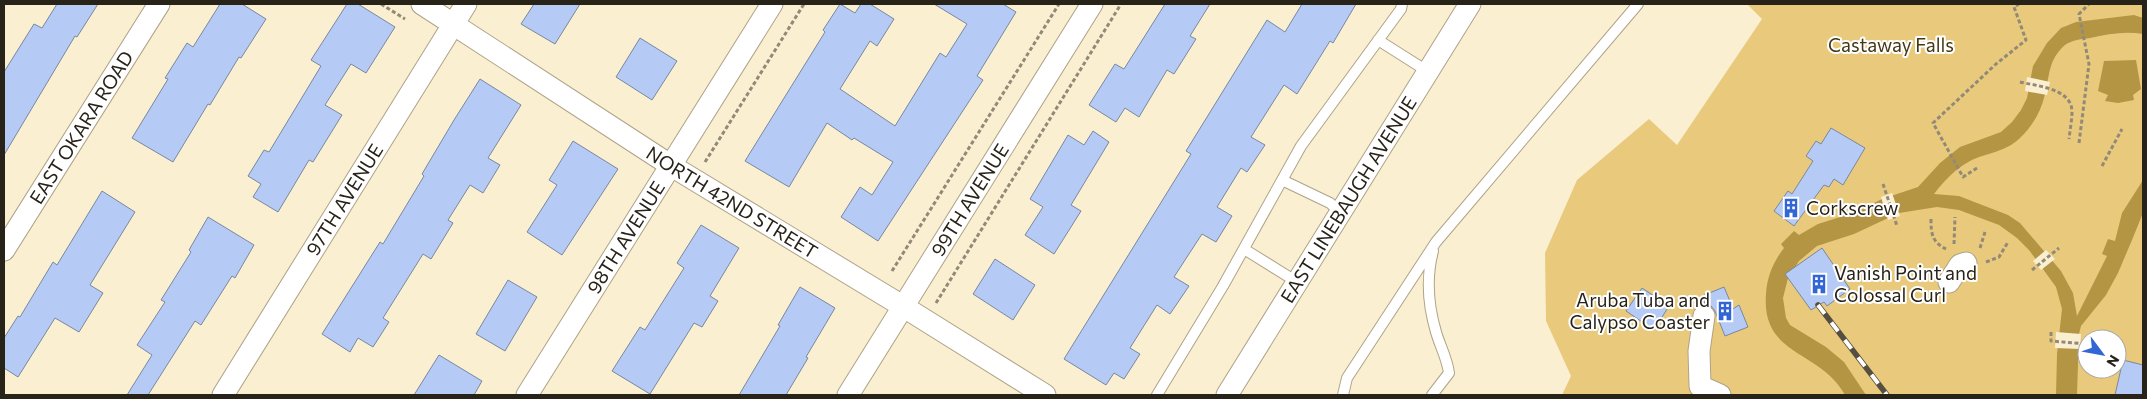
<svg xmlns="http://www.w3.org/2000/svg" width="2147" height="399" viewBox="0 0 2147 399" font-family="Commissioner,sans-serif">
	<rect width="100%" height="100%" fill="#fbefd2"/>
	<path fill="#e9ca7c" fill-rule="evenodd" d="M1747,4H2143V395H1562L1571,376L1546,321L1545,253L1577,180L1649,119L1677,145L1762,19ZM2087,339H2117V369H2087Z"/>
	<path fill="#b49544" d="M2134,15L2143,18V34C2125,31 2108,34 2090,38C2082,39 2072,40 2065,45C2048,60 2050,75 2045,94C2041,112 2032,127 2019,139C2005,152 1986,153 1970,161C1955,169 1944,181 1934,194L1959,196L2008,215L2020,223L2061,271L2073,293L2077,316L2107,256L2102,254L2108,239L2115,241L2122,213L2143,180V213L2132,240L2118,273L2106,295L2081,326L2079,334L2077,395H2056L2057,354L2062,309L2056,287L2029,250L2017,238L1999,225L1959,210L1937,207L1899,213L1854,234L1817,246L1799,261L1788,278L1783,298L1786,318L1790,325L1826,347L1844,362L1866,395H1845C1820,349 1761,357 1766,294C1767,277 1773,262 1784,248L1781,244L1794,231L1799,235L1818,224L1856,212L1882,199L1918,187L1940,163L1960,147L2001,132L2012,122L2021,110L2027,98L2033,66L2047,43L2061,28L2076,22Z
		M2136,60L2141,89L2133,95L2134,100L2118,103L2105,101L2108,95L2098,91L2104,61Z"/>
	<path fill="#fbefd2" d="M2027,77L2050,82L2047,95L2025,91Z
		M1892,193L1900,216L1888,220L1881,197Z
		M2046,250L2055,259L2041,270L2033,261Z
		M2056,332L2081,334L2080,349L2055,348Z"/>
	<path fill="#b5cbf5" stroke="#79879f" d="M57,4H98L77,37L75,36L4,155V72L34,24L42,28Z
		M220,4H242L266,19L241,58L239,57L210,105L208,104L173,162L132,138L168,79L165,78L187,43L193,47Z
		M347,4H358L395,27L366,73L351,64L325,105L342,115L313,162L309,160L278,212L253,197L261,184L248,176L264,150L269,152L321,66L311,60Z
		M534,4H580L555,44L521,24Z
		M840,4L855,13L861,4H870L894,19L877,46L870,41L840,89L895,126L940,53L946,57L967,24L934,4H1003L1016,12L977,76L983,80L878,241L841,217L860,187L872,195L893,162L854,138L852,140L827,123L789,187L745,161L825,32L823,30Z
		M1165,4H1210L1190,36L1196,39L1174,74L1167,70L1139,117L1125,108L1116,122L1089,105L1115,64L1124,69Z
		M1302,4H1356L1333,43L1330,41L1297,94L1284,85L1251,137L1265,145L1247,172L1241,168L1217,207L1232,216L1216,242L1202,234L1174,277L1189,286L1170,314L1157,305L1130,348L1140,354L1124,379L1114,373L1106,385L1064,359L1191,154L1186,151L1267,20L1285,32Z
		M640,38L677,61L652,100L616,77Z
		M480,79L521,105L488,158L500,165L483,193L470,185L448,220L453,223L431,259L423,254L383,318L389,322L373,347L358,338L350,352L322,334L380,242L383,244L424,176L422,174L454,120Z
		M1831,128L1865,148L1843,185L1834,179L1829,187L1824,185L1794,226L1774,211L1788,191L1792,194L1813,161L1806,156L1816,141L1821,144Z
		M1093,131L1109,142L1071,205L1081,211L1054,254L1025,235L1043,207L1030,199L1068,135L1084,145Z
		M573,141L618,169L562,255L527,232L557,185L549,180Z
		M102,191L135,212L90,285L103,293L79,332L55,318L18,377L4,368V338L18,316L20,317L53,262L57,265Z
		M208,217L254,245L235,278L232,276L201,325L195,321L148,395H127L152,355L137,345L165,302L161,300L191,252L189,250Z
		M701,225L739,248L710,296L718,301L702,327L694,323L650,394L612,371L640,327L645,330L684,268L677,263Z
		M1822,248L1850,289L1827,306L1824,302L1811,310L1785,274Z
		M995,259L1035,285L1013,320L973,294Z
		M508,280L537,297L505,351L476,334Z
		M800,287L835,308L806,357L808,358L786,395H739L780,326L778,325Z
		M1724,287L1732,306L1725,314L1739,305L1748,327L1725,336L1715,311L1711,306L1705,304L1702,296Z
		M1642,288L1669,306L1654,330L1626,311Z
		M439,355L482,381L474,395H414Z
		M2123,360L2143,365V395H2115Z"/>
	<g fill="none" stroke-linecap="round" stroke-linejoin="round">
		<defs>
			<path id="lane" d="M1378,40L1427,71
				M1282,180L1330,203L1340,212
				M1244,249L1297,282
				M1157,395L1223,286L1301,146L1401,9L1402,4
				M1343,395L1347,378L1436,242L1638,4
				M1432,395L1449,373C1447,358 1440,346 1436,332C1428,305 1426,278 1433,251"/>
			<g id="street">
				<path id="s1" d="M422,4L670,165L904,307L1045,395"/>
				<path id="s2" d="M4,250L159,4"/>
				<path d="M1949,282L1960,265L1966,263"/>
				<path d="M1704,316L1699,351L1700,386L1720,395"/>
				<path id="s3" d="M223,395L466,4"/>
				<path id="s4" d="M527,395L772,4"/>
				<path id="s5" d="M848,395L1092,4"/>
				<path id="s6" d="M1227,395L1470,4"/>
			</g>
		</defs>
		<use href="#lane" stroke="#aea388" stroke-width="12"/>
		<use href="#street" stroke="#aea388" stroke-width="23"/>
		<path stroke="#928a76" stroke-width="3" stroke-dasharray="4 2.5" stroke-linecap="butt" d="M381,4L405,19
			M2020,82C2036,86 2071,88 2072,111C2072,120 2070,130 2069,139
			M2079,143L2089,64L2079,14L2089,4
			M705,162L804,4
			M2102,166L2122,129
			M1977,168L1963,177L1933,123L1996,64L2026,40L2014,7L2019,4
			M1883,184L1897,226
			M1931,219C1931,234 1932,242 1946,249
			M1954,244L1955,217
			M1980,248L1985,232
			M1986,262L1999,257L2008,242
			M2032,270L2059,248
			M892,271L1059,4
			M936,303L1121,4
			M2051,332V341L2087,344"/>
		<use href="#lane" stroke="#fff" stroke-width="10"/>
		<use href="#street" stroke="#fff" stroke-width="21"/>
		<defs>
			<path id="rail" d="M1818,305L1887,395"/>
		</defs>
		<use href="#rail" stroke="#564f41" stroke-width="5.5"/>
		<use href="#rail" stroke="#fff" stroke-width="4" stroke-dasharray="11" stroke-linecap="butt"/>
	</g>
	<defs>
		<symbol id="building-bare" viewBox="-9 -9 18 18"><path d="M-4-6H4V6H1V3H-1V6H-4ZM-2.5-4.3h1.7v1.8h-1.7ZM.8-4.3h1.7v1.8H.8ZM-2.5-1h1.7V.8h-1.7ZM.8-1h1.7V.8H.8Z" fill="#3266d4" stroke="#fff" stroke-width="2.5" paint-order="stroke"/></symbol>
	</defs>
	<g fill-rule="evenodd">
		<use href="#building-bare" x="1777" y="194" width="28" height="28"/>
		<use href="#building-bare" x="1805" y="270" width="28" height="28"/>
		<use href="#building-bare" x="1711" y="297" width="28" height="28"/>
	</g>
	<g text-anchor="middle" stroke-width="4" stroke-linejoin="round" paint-order="stroke">
		<g font-size="19" fill="#453814" stroke="#fff">
			<text x="1891" y="52">Castaway Falls</text>
		</g>
		<g font-size="19" fill="#282319" stroke="#fff">
			<text dy="7" stroke="none"><textPath href="#s2" startOffset="145">EAST OKARA ROAD</textPath></text>
			<text dy="7" stroke="none"><textPath href="#s3" startOffset="230">97TH AVENUE</textPath></text>
			<text dy="7" stroke="none"><textPath href="#s6" startOffset="230">EAST LINEBAUGH AVENUE</textPath></text>
			<text dy="7" stroke="none"><textPath href="#s5" startOffset="230">99TH AVENUE</textPath></text>
			<text dy="7" stroke="none"><textPath href="#s1" startOffset="368">NORTH 42ND STREET</textPath></text>
			<text dy="7" stroke="none"><textPath href="#s4" startOffset="186">98TH AVENUE</textPath></text>
		</g>
		<g font-size="19" fill="#282319" stroke="#fff" text-anchor="start">
			<text x="1806" y="215">Corkscrew</text>
			<text x="1834" y="280">Vanish Point and<tspan x="1834" dy="22">Colossal Curl</tspan></text>
			<text x="1710" y="307" text-anchor="end">Aruba Tuba and<tspan x="1710" dy="22">Calypso Coaster</tspan></text>
		</g>
	</g>
	<rect width="2147" height="399" fill="none" stroke="#282319" stroke-width="10"/>
	<g transform="translate(2102 354) rotate(122)"><circle r="24" fill="#ffffff" stroke="#a9a7a3"/>
	<path d="M0-4L9 19L0 12L-9 19Z" fill="#3266d4"/>
	<text y="-8" font-size="14" font-weight="bold" text-anchor="middle" fill="#282319">N</text>
	</g>
</svg>
